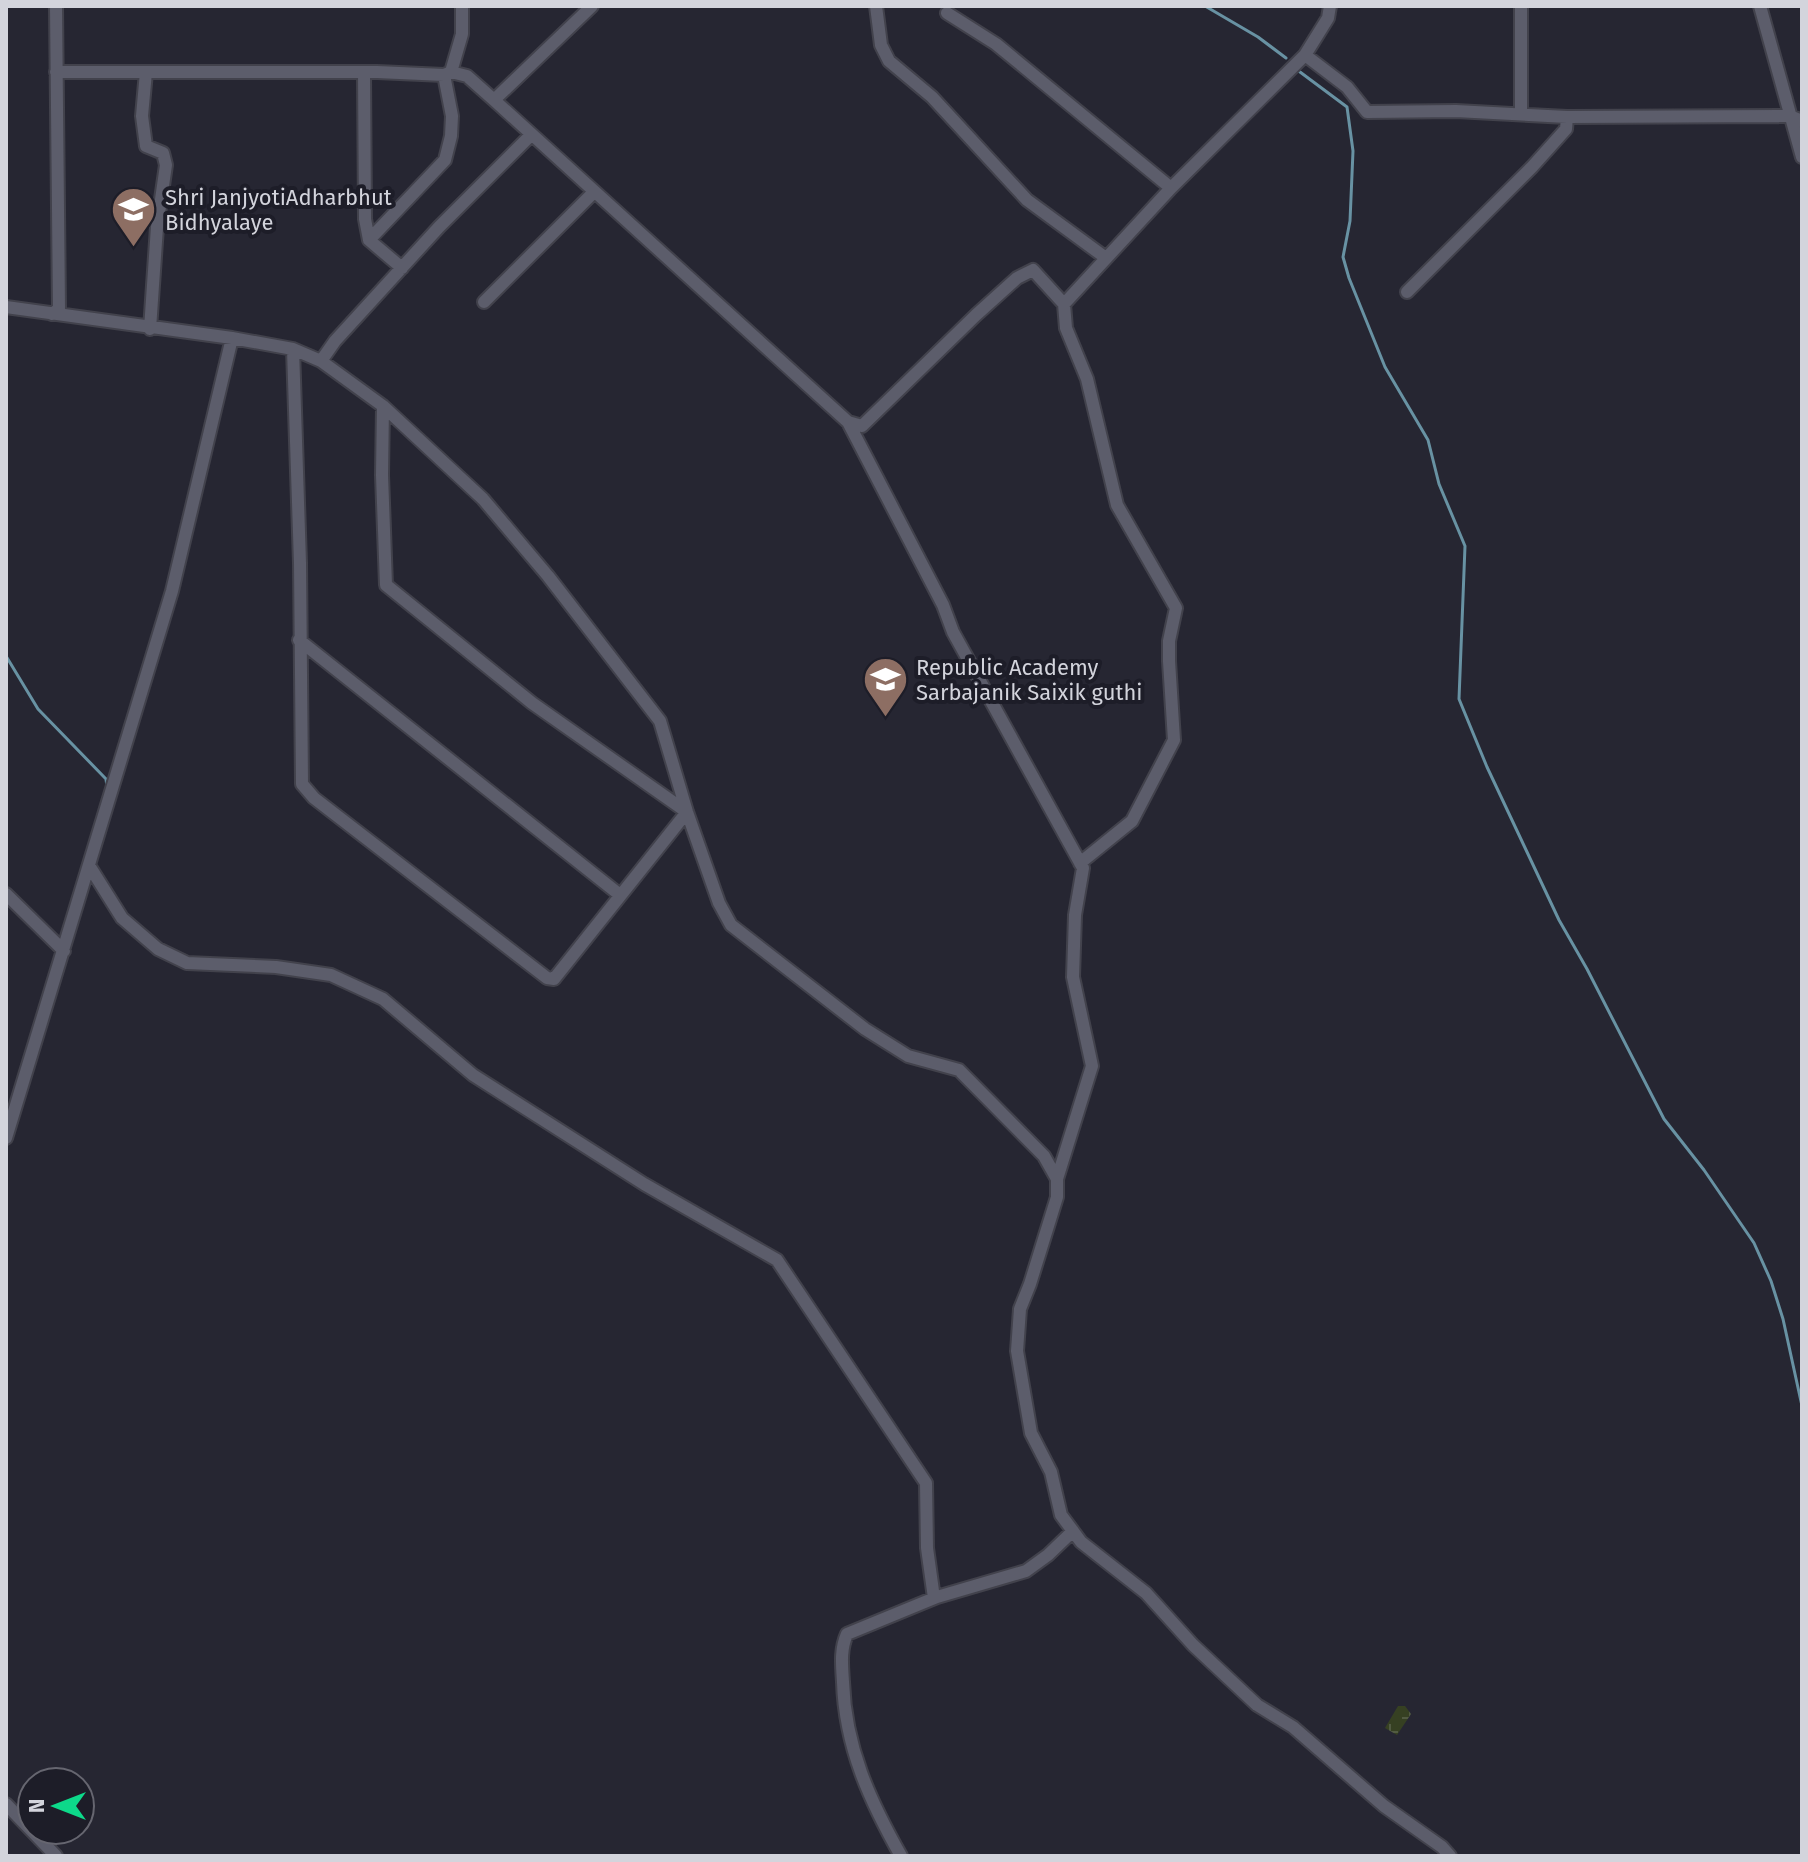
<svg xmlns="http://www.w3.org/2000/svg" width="1808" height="1862" viewBox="0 0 1808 1862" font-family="'Fira Sans',sans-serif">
	<defs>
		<pattern id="wetland-marsh" width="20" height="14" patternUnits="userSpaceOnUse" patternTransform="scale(2)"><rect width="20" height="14" fill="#364022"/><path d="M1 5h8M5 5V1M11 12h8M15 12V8" fill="none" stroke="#525b42"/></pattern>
	</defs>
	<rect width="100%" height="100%" fill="#262632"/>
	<path fill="url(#wetland-marsh)" d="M1398,1706H1405L1411,1714L1397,1735L1385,1728Z"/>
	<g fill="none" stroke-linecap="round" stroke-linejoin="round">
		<path stroke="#6892a3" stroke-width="3" d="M1205,6L1258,37L1286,58
			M1296,69L1347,107L1353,151L1350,221L1343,257L1349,278L1385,367L1428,440L1439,484L1465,546L1459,699L1487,767L1559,920L1587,969L1664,1119L1704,1170L1754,1243L1771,1281L1783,1319L1802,1406
			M6,656L38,709L106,779L107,787"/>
		<defs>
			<path id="minor" d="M462,6V34L451,72L467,76L494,100L848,422L943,605L953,632L1083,868L1075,915L1073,977L1092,1066L1057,1179
				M876,6L881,45L889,61L932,97L1027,200L1106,258
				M1521,6V114
				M1760,6L1802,157
				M947,13L996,44L1171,188
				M1305,55L1347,87L1367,112L1456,111L1567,117L1790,116L1802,121
				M56,72H377L444,75L451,72
				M146,72L142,116L146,146L163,153L166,165L157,227L150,329
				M364,73L365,219L369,240L402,268
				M494,100L592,6
				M369,240L445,160L451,136L452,116L444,75
				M1407,292L1532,167L1566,129L1567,117
				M484,302L594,192
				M1064,304L1171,188L1305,55L1328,18L1330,6
				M6,307L232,338L293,349L321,361L383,406L483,499L548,576L660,721L687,812L719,903L731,925L865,1029L908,1056L959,1070L1044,1156L1057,1179V1197L1030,1284L1020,1309L1017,1351L1031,1433L1051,1472L1061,1515L1081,1542L1146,1593L1193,1645L1257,1705L1293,1727L1384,1806L1442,1847L1450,1856
				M52,314L59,309L56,6
				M293,349L300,563L302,784L314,798L547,978L554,979L687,812L532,703L386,585L382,475L383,406
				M321,361L335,341L439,227L531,135
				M848,422L862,426L976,315L1017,278L1033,270L1064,304L1066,328L1087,379L1117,505L1176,608L1169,641V661L1174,740L1132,821L1080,863
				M299,640L620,895
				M90,867L122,918L158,949L187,963L276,967L331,975L383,999L473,1075L644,1184L777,1260L926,1483L927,1548L934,1598
				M6,894L64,951
				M6,1138L172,591L232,338
				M6,1804L56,1856
				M901,1856C870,1801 845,1747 843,1682C842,1665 840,1650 847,1634L937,1597L1026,1571L1048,1555L1073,1531"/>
		</defs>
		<use href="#minor" stroke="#42424c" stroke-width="16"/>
		<use href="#minor" stroke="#5c5d6b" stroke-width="12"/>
	</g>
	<defs>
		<symbol id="school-pin" viewBox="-11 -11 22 30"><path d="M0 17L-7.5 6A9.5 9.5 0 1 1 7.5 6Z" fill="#8d6e63" stroke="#1d1d28"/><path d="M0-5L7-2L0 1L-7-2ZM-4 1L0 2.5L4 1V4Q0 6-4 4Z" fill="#fff"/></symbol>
	</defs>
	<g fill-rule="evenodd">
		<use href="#school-pin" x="108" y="184" width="51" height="69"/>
		<use href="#school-pin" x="860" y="654" width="51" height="69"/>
	</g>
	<g text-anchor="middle" stroke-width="8" stroke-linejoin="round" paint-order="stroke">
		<g font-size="22" fill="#d3d4dc" stroke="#1d1d28" text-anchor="start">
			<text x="165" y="205">Shri JanjyotiAdharbhut<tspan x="165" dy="25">Bidhyalaye</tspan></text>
			<text x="916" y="675">Republic Academy<tspan x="916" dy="25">Sarbajanik Saixik guthi</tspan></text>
		</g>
	</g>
	<rect width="1808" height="1862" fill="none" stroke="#d3d4dc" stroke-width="16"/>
	<g transform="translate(56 1806) rotate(270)"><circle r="38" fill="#1d1d28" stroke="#666670" stroke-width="2"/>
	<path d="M0-6L14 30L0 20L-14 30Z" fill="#0dd98a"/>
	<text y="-12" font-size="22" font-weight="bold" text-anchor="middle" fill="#d3d4dc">N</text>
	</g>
</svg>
